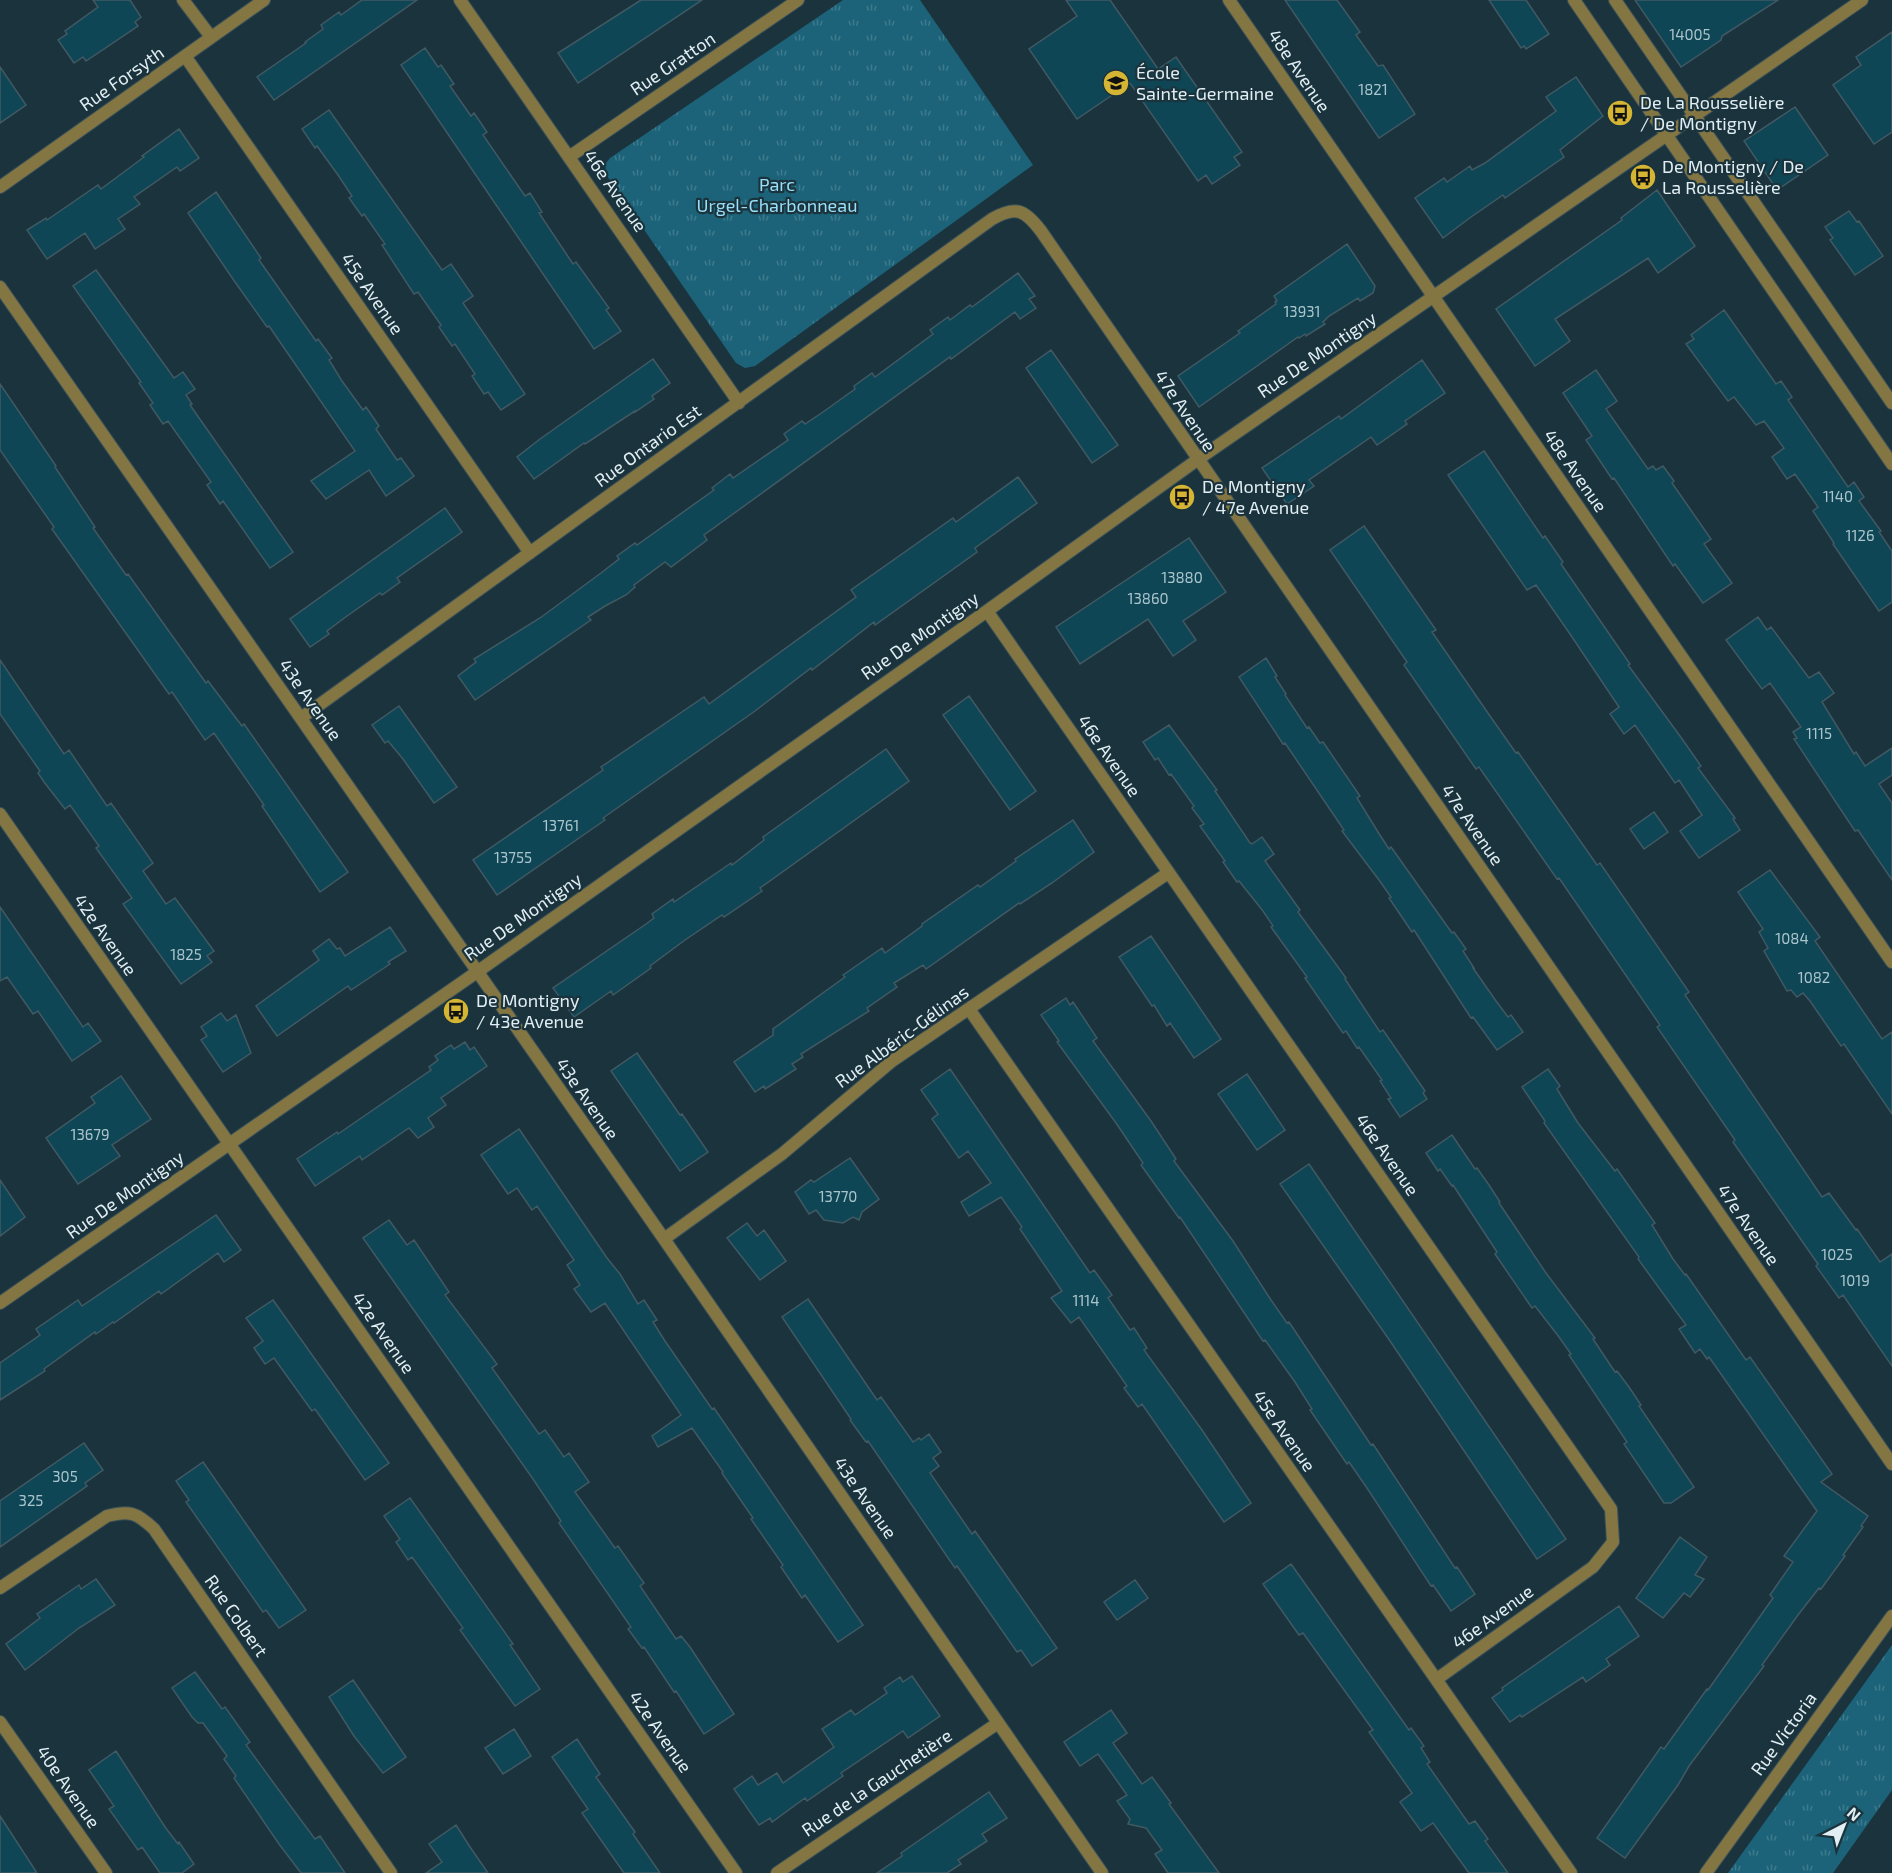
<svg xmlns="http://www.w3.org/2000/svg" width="1892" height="1873" viewBox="0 0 1892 1873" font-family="'Exo 2',sans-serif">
	<defs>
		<pattern id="grass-tufts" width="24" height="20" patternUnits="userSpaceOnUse" patternTransform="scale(1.5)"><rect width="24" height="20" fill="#1c6379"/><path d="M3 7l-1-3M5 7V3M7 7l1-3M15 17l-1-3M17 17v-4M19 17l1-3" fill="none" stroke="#3d7a8d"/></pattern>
	</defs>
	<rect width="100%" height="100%" fill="#1b333c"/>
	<path fill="url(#grass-tufts)" d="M843,0H920L1033,165L755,366L745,368L736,363L605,173L606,163L610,158Z
		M1892,1645V1790L1833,1873H1728Z"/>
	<path fill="#0e4656" stroke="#415963" stroke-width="1.5" d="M93,0H130L141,17L135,22L138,26L86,61L83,57L74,63L58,40L67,34L65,31L98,7Z
		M362,0H417L274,100L257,77L306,43L305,42L323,29L321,25L339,12L341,15Z
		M641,0H702L578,83L558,53Z
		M1066,0H1110L1158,69L1176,57L1242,152L1234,157L1240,165L1212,184L1206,175L1198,181L1130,83L1077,119L1029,49L1077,16Z
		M1285,0H1337L1360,32L1356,35L1378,66L1383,65L1415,114L1379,138Z
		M1489,0H1526L1549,34L1526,49L1524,46L1521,48Z
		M1635,0H1778L1722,36L1721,40L1681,67Z
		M1892,32V132L1874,144L1833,85L1861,65L1856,57Z
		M425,48L438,67L441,65L454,84L450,86L471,116L474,113L487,132L483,135L525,196L530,193L542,212L539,213L573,264L576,262L609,308L606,310L621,331L594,349L401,65Z
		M0,67L26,105L0,123Z
		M1576,77L1603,116L1560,150L1564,157L1505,198L1503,195L1471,217L1443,238L1415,198L1444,178L1447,182L1470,166L1472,170L1485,163L1556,111L1546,97Z
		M1795,107L1828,155L1777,190L1744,141Z
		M329,110L442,270L451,264L473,296L463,303L525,394L501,410L488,392L484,394L472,376L475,374L455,344L452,346L439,327L441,325L418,292L414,294L382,245L385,244L364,214L362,216L349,198L352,196L338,175L317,146L315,148L302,129Z
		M179,129L199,158L180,171L177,167L134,197L140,204L118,219L125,229L95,249L85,233L47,259L27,230L46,218L47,220L98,185L101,189L144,157L142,156Z
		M1657,190L1695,246L1658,273L1648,258L1555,319L1570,341L1535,366L1496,309L1622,220L1621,218Z
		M216,192L261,258L259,260L316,341L318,339L332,358L329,360L342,381L363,410L366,407L379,426L376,429L397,460L401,458L414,476L386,496L369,470L326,499L311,481L355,451L269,326L267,327L235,282L188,213Z
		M1849,211L1857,222L1859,221L1883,256L1855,275L1830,240L1833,238L1825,227Z
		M1347,244L1375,286L1373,293L1360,301L1358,298L1329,316L1323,322L1325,324L1306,336L1305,334L1299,338L1298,337L1199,407L1178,376L1240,333L1238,331L1276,304L1275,302L1277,301L1274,296Z
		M96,270L174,378L183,372L195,389L186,395L192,404L190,405L293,552L270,568L223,501L220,504L207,485L211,482L168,421L163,424L150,405L153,403L139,383L141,382L73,286Z
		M1018,273L1035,296L1029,299L1036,308L1020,319L1015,312L951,359L950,357L704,535L707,540L671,567L665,562L634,585L635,587L626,595L605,606L588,617L591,620L475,700L458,676L476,662L474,659L540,618L601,573L619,559L617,556L635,543L637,545L714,490L712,488L730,474L733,478L788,440L784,434L802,421L805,424L823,412L855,389L854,386L872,373L875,377L933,334L930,330L948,317L950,320L970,305L972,307Z
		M1724,310L1774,381L1776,384L1781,381L1792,397L1788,400L1848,487L1854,482L1864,497L1859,501L1881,531L1879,532L1892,551V602L1879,611L1833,544L1834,543L1813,511L1818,507L1795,474L1787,479L1772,457L1784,448L1764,421L1756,425L1734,397L1728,401L1686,344L1694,339L1691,335Z
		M1051,350L1118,445L1092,463L1026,368Z
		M653,359L670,383L652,396L654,399L635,412V411L585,444L584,443L534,479L517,457L540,439Z
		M1422,360L1445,393L1405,421L1407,424L1377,445L1371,437L1309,480L1314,486L1287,504L1262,468L1339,416L1341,419Z
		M1596,370L1617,401L1606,409L1648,469L1653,466L1656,470L1663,466L1674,481L1672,483L1711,539L1704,544L1732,583L1703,603L1675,564L1673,566L1614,478L1612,479L1586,440L1592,436L1563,393Z
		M0,384L56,466L55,467L95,527L93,528L126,575L128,574L206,683L208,681L242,726L244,724L348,872L320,892L262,806L264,805L214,733L205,740L172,692L169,694L52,529L54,527L0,450Z
		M1484,451L1543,538L1545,536L1563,562L1561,564L1630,664L1628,665L1680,736L1701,766L1698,768L1735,818L1733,819L1740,830L1699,858L1680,831L1702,815L1679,780L1675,783L1635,725L1624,734L1610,714L1619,707L1570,634L1536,585L1527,590L1448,475Z
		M1018,477L1037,503L975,548L977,552L875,625L874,622L812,670L811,668L755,711L603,818L605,820L497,895L473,860L603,770L601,767L704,697L709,704L856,597L851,590L953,518L956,522Z
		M445,508L462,532L397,578L400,582L382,595L380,593L347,616L327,631L329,634L310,647L290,619Z
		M1364,526L1436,630L1432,632L1490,716L1516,753L1518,752L1597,865L1600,863L1689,992L1685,995L1822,1197L1829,1193L1856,1230L1857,1229L1880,1262L1892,1254V1366L1843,1295L1839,1298L1816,1266L1818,1264L1733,1142L1735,1140L1657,1027L1660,1025L1559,878L1557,879L1479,767L1476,769L1404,665L1407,662L1330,550Z
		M1189,538L1226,592L1183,621L1196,640L1173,656L1148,619L1080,664L1056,627Z
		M1758,617L1767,630L1771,627L1809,678L1819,672L1834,693L1822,702L1854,754L1856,752L1865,766L1892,748V775L1879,784L1892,803V880L1858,830L1855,831L1794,739L1797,738L1793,732L1801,727L1770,683L1762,689L1726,640Z
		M1266,658L1277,676L1275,677L1286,694L1285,695L1307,728L1309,727L1320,743L1323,742L1360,796L1357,798L1378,832L1389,849L1391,847L1452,933L1454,932L1466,949L1463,951L1474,968H1473L1496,1001L1508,1017L1511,1015L1523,1032L1497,1050L1473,1017L1471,1018L1414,930L1412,932L1389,898L1391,897L1379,880L1342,831L1344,830L1285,743L1283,744L1239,677Z
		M0,660L64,754L69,750L107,806L111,803L153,863L143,871L166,904L175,898L214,951L207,956L212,962L181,984L123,904L132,898L96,848L99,846L70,805L65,809L44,782L38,773L40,771L0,714Z
		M969,696L1036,791L1010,810L943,715Z
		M399,706L457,787L434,803L403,759L388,741L385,743L372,725Z
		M1169,725L1217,790L1215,791L1250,843L1252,844L1262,837L1274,854L1265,861L1300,910L1298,912L1346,978L1345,979L1380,1032L1383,1030L1425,1091L1423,1093L1427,1099L1400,1117L1388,1099L1391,1098L1380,1081L1382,1080L1359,1047L1357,1048L1346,1031L1343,1033L1305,978L1307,977L1271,927L1273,926L1263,911L1239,881L1237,882L1223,862L1225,861L1200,826L1204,824L1192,808L1194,806L1171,774L1169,775L1158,758L1155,760L1143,742Z
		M886,749L909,781L760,888L762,891L724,917L722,915L685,940L650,966L651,968L613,995L611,991L574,1017L553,988L646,924L654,918L652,914L673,899L674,902L731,863L732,865L764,840L763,837Z
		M1654,812L1668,832L1644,849L1630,829Z
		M1073,820L1094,852L1052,883L1020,904L1019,903L926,969L923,965L894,983L897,987L867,1008L869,1011L801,1054L803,1057L792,1064L796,1069L765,1089L764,1086L755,1092L734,1062L773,1035V1029L845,977L843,975L882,948L885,953L922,926V924L978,885L980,887L1016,861L1015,859Z
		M1770,870L1820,937L1815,941L1882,1039L1892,1032V1114L1844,1044L1841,1046L1810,1001L1803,993L1797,997L1791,990L1787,991L1764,951L1768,948L1759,932L1763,929L1738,892Z
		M0,907L83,1027L88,1023L101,1041L72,1061L38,1011L33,1014L7,977L0,981Z
		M390,927L406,951L388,962L390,964L351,990L348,986L277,1036L256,1006L319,960L313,951L329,939L337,949L340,948L345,956Z
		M1151,936L1221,1039L1194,1058L1170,1023L1167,1026L1154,1005L1152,1006L1119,957Z
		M1066,998L1070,1005L1073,1002L1097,1038L1093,1041L1151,1121L1176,1159L1174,1161L1233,1241L1269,1297L1287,1323L1289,1322L1371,1445L1373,1444L1455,1568L1457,1567L1475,1594L1451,1611L1433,1585L1431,1586L1367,1488L1349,1462L1347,1464L1310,1410L1312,1409L1295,1382L1265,1340L1263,1341L1180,1217L1179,1218L1141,1165L1143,1163L1116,1123L1057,1042L1059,1041L1041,1015Z
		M221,1013L227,1021L236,1015L251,1053L223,1072L201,1040L207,1036L201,1027Z
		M465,1042L470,1050L474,1047L487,1066L441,1098L446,1105L428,1118L434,1127L418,1138L409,1128L362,1160L360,1156L315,1186L297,1159L337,1132L338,1134L431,1070L429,1067L438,1060L435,1056L451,1045L454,1049Z
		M637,1053L680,1115L682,1114L708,1152L680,1171L611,1071Z
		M950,1069L1090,1273L1094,1270L1112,1295L1108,1298L1130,1330L1134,1328L1147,1348L1144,1350L1202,1430L1251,1503L1224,1522L1142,1404L1138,1407L1124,1388L1127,1386L1079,1317L1071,1323L1051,1298L1062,1291L1020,1229L1022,1227L1001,1197L969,1216L961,1202L991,1183L968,1151L959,1158L932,1119L938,1114L921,1090Z
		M1548,1069L1560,1086L1557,1089L1578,1123L1615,1171L1617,1169L1655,1223L1652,1225L1673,1259L1685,1275L1686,1274L1746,1360L1750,1357L1832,1474L1821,1482L1868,1516L1861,1526L1863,1527L1843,1555L1845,1556L1821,1589L1819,1588L1798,1615L1762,1665L1764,1666L1689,1766L1678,1785L1625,1858L1597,1838L1661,1747L1664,1749L1707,1689L1708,1690L1773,1598L1770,1595L1793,1562L1784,1556L1817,1511L1709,1357L1707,1359L1700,1349L1695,1353L1679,1329L1686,1325L1638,1259L1639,1257L1544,1123L1545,1121L1522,1087Z
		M1247,1074L1285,1130L1257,1150L1218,1094Z
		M121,1076L151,1119L112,1145L120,1156L78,1184L46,1138L95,1103L91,1097Z
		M519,1129L607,1258L620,1274L638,1304L644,1300L657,1320L653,1322L665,1341L712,1409L714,1408L863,1625L838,1642L805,1595L802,1598L781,1567L783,1565L751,1519L753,1518L722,1473L723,1472L692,1428L658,1447L652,1436L681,1415L605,1303L591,1312L574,1289L580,1285L567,1265L574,1260L537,1206L532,1210L517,1188L508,1194L481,1155Z
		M1452,1135L1475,1169L1477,1168L1489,1185L1500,1202L1499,1203L1546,1273L1595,1338L1593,1339L1615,1372L1617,1371L1629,1387L1641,1405L1639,1406L1694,1487L1671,1503H1664L1624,1444L1627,1442L1569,1355L1571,1354L1559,1337L1535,1306L1532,1308L1495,1254L1497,1252L1453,1185L1452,1186L1440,1169L1438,1171L1426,1153Z
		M850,1158L879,1199L862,1212L859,1220L853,1217L843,1223L824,1220L816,1210L809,1214L795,1192L811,1180L814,1182Z
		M1309,1164L1566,1539L1537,1559L1388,1338L1280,1184Z
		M0,1180L25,1217L0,1236Z
		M216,1215L241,1250L224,1262L218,1253L161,1294L159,1291L114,1323L113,1322L96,1334L95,1332L44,1369L45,1371L0,1400V1363L40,1335L36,1329L78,1300L82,1306Z
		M389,1220L407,1245L414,1240L449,1292L445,1295L497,1364L492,1368L539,1434L545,1430L564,1457L569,1453L589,1482L575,1492L615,1548L618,1546L644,1583L640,1586L676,1639L681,1636L690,1647L734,1714L704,1734L676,1691L674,1692L644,1647L642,1648L628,1629L631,1627L559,1523L561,1521L533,1479L363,1238Z
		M747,1223L757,1236L764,1230L786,1261L760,1280L727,1238Z
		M808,1299L877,1400L881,1397L913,1442L919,1438L921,1440L929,1434L941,1452L933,1458L939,1466L930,1473L972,1534L975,1531L1057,1648L1032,1666L1021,1650L1017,1652L957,1566L955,1568L868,1441L866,1442L850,1420L851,1419L782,1317Z
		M273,1300L389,1463L365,1480L315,1409L312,1411L274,1358L265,1364L254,1348L263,1341L246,1318Z
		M84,1443L103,1470L85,1483L87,1486L0,1547V1501Z
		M203,1462L306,1610L279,1628L266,1610L263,1612L186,1502L189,1500L176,1481Z
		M410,1498L513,1644L510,1645L540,1689L515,1706L460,1630L463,1628L412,1557L408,1560L396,1542L400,1539L384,1516Z
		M1680,1537L1707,1557L1695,1575L1704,1579L1690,1597L1684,1593L1663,1618L1636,1598Z
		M1291,1564L1409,1730L1411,1728L1424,1746L1421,1748L1430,1762L1427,1764L1469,1824L1475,1821L1488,1839L1485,1841L1508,1873H1469L1433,1823L1421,1831L1400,1802L1412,1793L1369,1732L1373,1730L1303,1633L1299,1635L1263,1584Z
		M96,1579L115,1605L79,1628L25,1670L6,1644L40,1618L37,1614L79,1585L81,1589Z
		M1135,1580L1148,1598L1117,1620L1104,1602Z
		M1619,1606L1639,1636L1606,1659L1610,1665L1586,1682L1583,1677L1522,1717L1520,1715L1510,1722L1492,1698L1503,1690L1502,1688Z
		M195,1672L222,1709L225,1707L250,1742L246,1745L289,1804L315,1839L320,1836L345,1873H301L279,1844L234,1778L236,1776L224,1759L227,1756L203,1723H198L192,1717L172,1688Z
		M912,1676L940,1716L908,1738L903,1731L841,1773L843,1776L807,1801L805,1798L772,1822L770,1818L759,1825L734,1789L752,1776L758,1785L777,1773L783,1783L834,1747L822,1729L851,1710L855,1715L887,1693L884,1688L900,1677L903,1682Z
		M353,1680L406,1757L383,1773L354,1736L329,1697Z
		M1111,1710L1127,1733L1113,1743L1142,1784L1152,1777L1171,1803L1169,1804L1219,1873H1168L1155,1854L1162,1850L1146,1828L1128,1824L1130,1819L1117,1801L1127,1795L1098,1754L1080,1766L1064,1742Z
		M514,1729L531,1756L503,1774L485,1748Z
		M577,1739L600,1774L596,1777L635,1832L633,1834L660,1873H624L582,1813L588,1809L552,1757Z
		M116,1751L165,1827L178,1844L179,1842L194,1864L182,1873H160L142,1847L138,1850L109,1809L114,1806L89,1770Z
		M989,1792L1007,1818L982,1834L987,1841L958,1860L961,1864L947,1873H877L902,1856L901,1853Z
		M0,1816L37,1873H0Z
		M456,1825L470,1847L488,1873H426L442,1862L429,1844Z"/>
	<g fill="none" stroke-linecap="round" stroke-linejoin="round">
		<defs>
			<path id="minor" d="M183,0L211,37
				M460,0L739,403
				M1229,0L1892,962
				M185,56L530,553
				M569,157L798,0
				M0,187L264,0
				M0,287L664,1239L1102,1873
				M987,611L1611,1509L1613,1542L1593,1567L1437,1679
				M301,718L992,219C1016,205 1025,210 1041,231L1892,1464
				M0,814L736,1873
				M969,1009L1571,1873
				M664,1239L782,1154L892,1061L1168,873
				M0,1303L477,972L987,611L1197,460L1862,0
				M0,1588L107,1516C130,1510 137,1513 154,1529L391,1873
				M0,1722L106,1873
				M777,1873L998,1723
				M1706,1873L1892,1616"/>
			<path id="tertiary" d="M1574,0L1892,464
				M1615,0L1892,403"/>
		</defs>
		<use href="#minor" stroke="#3b5159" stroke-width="14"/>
		<use href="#tertiary" stroke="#3b5159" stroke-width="14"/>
		<use href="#minor" stroke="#847642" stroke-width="12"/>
		<use href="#tertiary" stroke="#847642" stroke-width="12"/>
	</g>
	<defs>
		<symbol id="school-disc" viewBox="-11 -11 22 22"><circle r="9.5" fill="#d5b534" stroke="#1b333c"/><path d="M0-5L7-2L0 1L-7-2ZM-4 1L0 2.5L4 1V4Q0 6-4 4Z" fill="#111"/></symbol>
		<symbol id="bus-disc" viewBox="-11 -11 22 22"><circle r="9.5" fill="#d5b534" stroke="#1b333c"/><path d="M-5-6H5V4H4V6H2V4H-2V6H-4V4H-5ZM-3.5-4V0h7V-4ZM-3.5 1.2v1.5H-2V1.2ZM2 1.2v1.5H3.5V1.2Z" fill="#111"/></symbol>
	</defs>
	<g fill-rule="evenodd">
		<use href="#school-disc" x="1101" y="68" width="30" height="30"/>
		<use href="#bus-disc" x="1605" y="98" width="30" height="30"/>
		<use href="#bus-disc" x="1628" y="162" width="30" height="30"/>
		<use href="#bus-disc" x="1167" y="482" width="30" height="30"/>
		<use href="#bus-disc" x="441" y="996" width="30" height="30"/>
	</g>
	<g text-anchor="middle" stroke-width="4.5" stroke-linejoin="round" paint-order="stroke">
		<g font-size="15" fill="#acc5cc">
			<text x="1690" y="40">14005</text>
			<text x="1373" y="95">1821</text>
			<text x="1302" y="317">13931</text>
			<text x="1838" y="502">1140</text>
			<text x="1860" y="541">1126</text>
			<text x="1182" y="583">13880</text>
			<text x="1148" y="604">13860</text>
			<text x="1819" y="739">1115</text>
			<text x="561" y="831">13761</text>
			<text x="513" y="863">13755</text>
			<text x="1792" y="944">1084</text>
			<text x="186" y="960">1825</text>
			<text x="1814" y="983">1082</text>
			<text x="90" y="1140">13679</text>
			<text x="838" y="1202">13770</text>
			<text x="1837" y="1260">1025</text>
			<text x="1855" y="1286">1019</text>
			<text x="1086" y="1306">1114</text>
			<text x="65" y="1482">305</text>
			<text x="31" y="1506">325</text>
		</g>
		<g font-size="18" fill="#e1eff4" stroke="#1b333c">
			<text transform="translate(673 64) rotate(-34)" y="6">Rue Gratton</text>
			<text transform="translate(1299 71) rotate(56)" y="6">48e Avenue</text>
			<text transform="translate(122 79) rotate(-35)" y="6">Rue Forsyth</text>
			<text transform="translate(615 191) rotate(55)" y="6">46e Avenue</text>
			<text transform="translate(372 294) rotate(55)" y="6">45e Avenue</text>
			<text transform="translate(1317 355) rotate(-34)" y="6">Rue De Montigny</text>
			<text transform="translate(1185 411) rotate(56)" y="6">47e Avenue</text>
			<text transform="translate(648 446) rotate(-36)" y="6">Rue Ontario Est</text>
			<text transform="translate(1575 471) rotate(55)" y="6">48e Avenue</text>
			<text transform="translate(920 636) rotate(-35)" y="6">Rue De Montigny</text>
			<text transform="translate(310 700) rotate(55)" y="6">43e Avenue</text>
			<text transform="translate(1109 756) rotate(55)" y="6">46e Avenue</text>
			<text transform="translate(1472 825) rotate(55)" y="6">47e Avenue</text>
			<text transform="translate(523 917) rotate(-35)" y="6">Rue De Montigny</text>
			<text transform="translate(105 935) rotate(55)" y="6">42e Avenue</text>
			<text transform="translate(902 1037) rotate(-36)" y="6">Rue Albéric-Gélinas</text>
			<text transform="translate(587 1099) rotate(55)" y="6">43e Avenue</text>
			<text transform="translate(1387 1155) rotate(55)" y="6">46e Avenue</text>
			<text transform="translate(125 1195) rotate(-35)" y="6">Rue De Montigny</text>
			<text transform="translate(1748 1225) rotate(55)" y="6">47e Avenue</text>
			<text transform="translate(383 1333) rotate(55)" y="6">42e Avenue</text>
			<text transform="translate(1284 1431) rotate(55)" y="6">45e Avenue</text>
			<text transform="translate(865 1498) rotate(55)" y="6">43e Avenue</text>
			<text transform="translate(236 1616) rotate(55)" y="6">Rue Colbert</text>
			<text transform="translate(1493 1617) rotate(-36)" y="6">46e Avenue</text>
			<text transform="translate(660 1732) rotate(55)" y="6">42e Avenue</text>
			<text transform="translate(1784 1734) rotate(-54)" y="6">Rue Victoria</text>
			<text transform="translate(877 1783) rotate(-34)" y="6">Rue de la Gauchetière</text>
			<text transform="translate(68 1787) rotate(55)" y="6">40e Avenue</text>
		</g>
		<g font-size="18" fill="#e1eff4" stroke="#1b333c" text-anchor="start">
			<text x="1136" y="79">École<tspan x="1136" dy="21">Sainte-Germaine</tspan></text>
			<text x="1640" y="109">De La Rousselière<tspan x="1640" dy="21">/ De Montigny</tspan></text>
			<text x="1662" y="173">De Montigny / De<tspan x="1662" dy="21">La Rousselière</tspan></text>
			<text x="1202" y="493">De Montigny<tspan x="1202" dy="21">/ 47e Avenue</tspan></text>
			<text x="476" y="1007">De Montigny<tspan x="476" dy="21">/ 43e Avenue</tspan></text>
		</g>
		<g font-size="18" fill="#98dff9" stroke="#1b333c">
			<text x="777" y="191">Parc<tspan x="777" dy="21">Urgel-Charbonneau</tspan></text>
		</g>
	</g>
	<g transform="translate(1844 1825) rotate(42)" stroke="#1b333c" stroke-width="4.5" paint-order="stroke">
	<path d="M0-4.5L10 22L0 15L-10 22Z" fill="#e1eff4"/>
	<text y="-9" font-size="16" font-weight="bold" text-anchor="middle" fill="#e1eff4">N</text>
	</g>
</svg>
